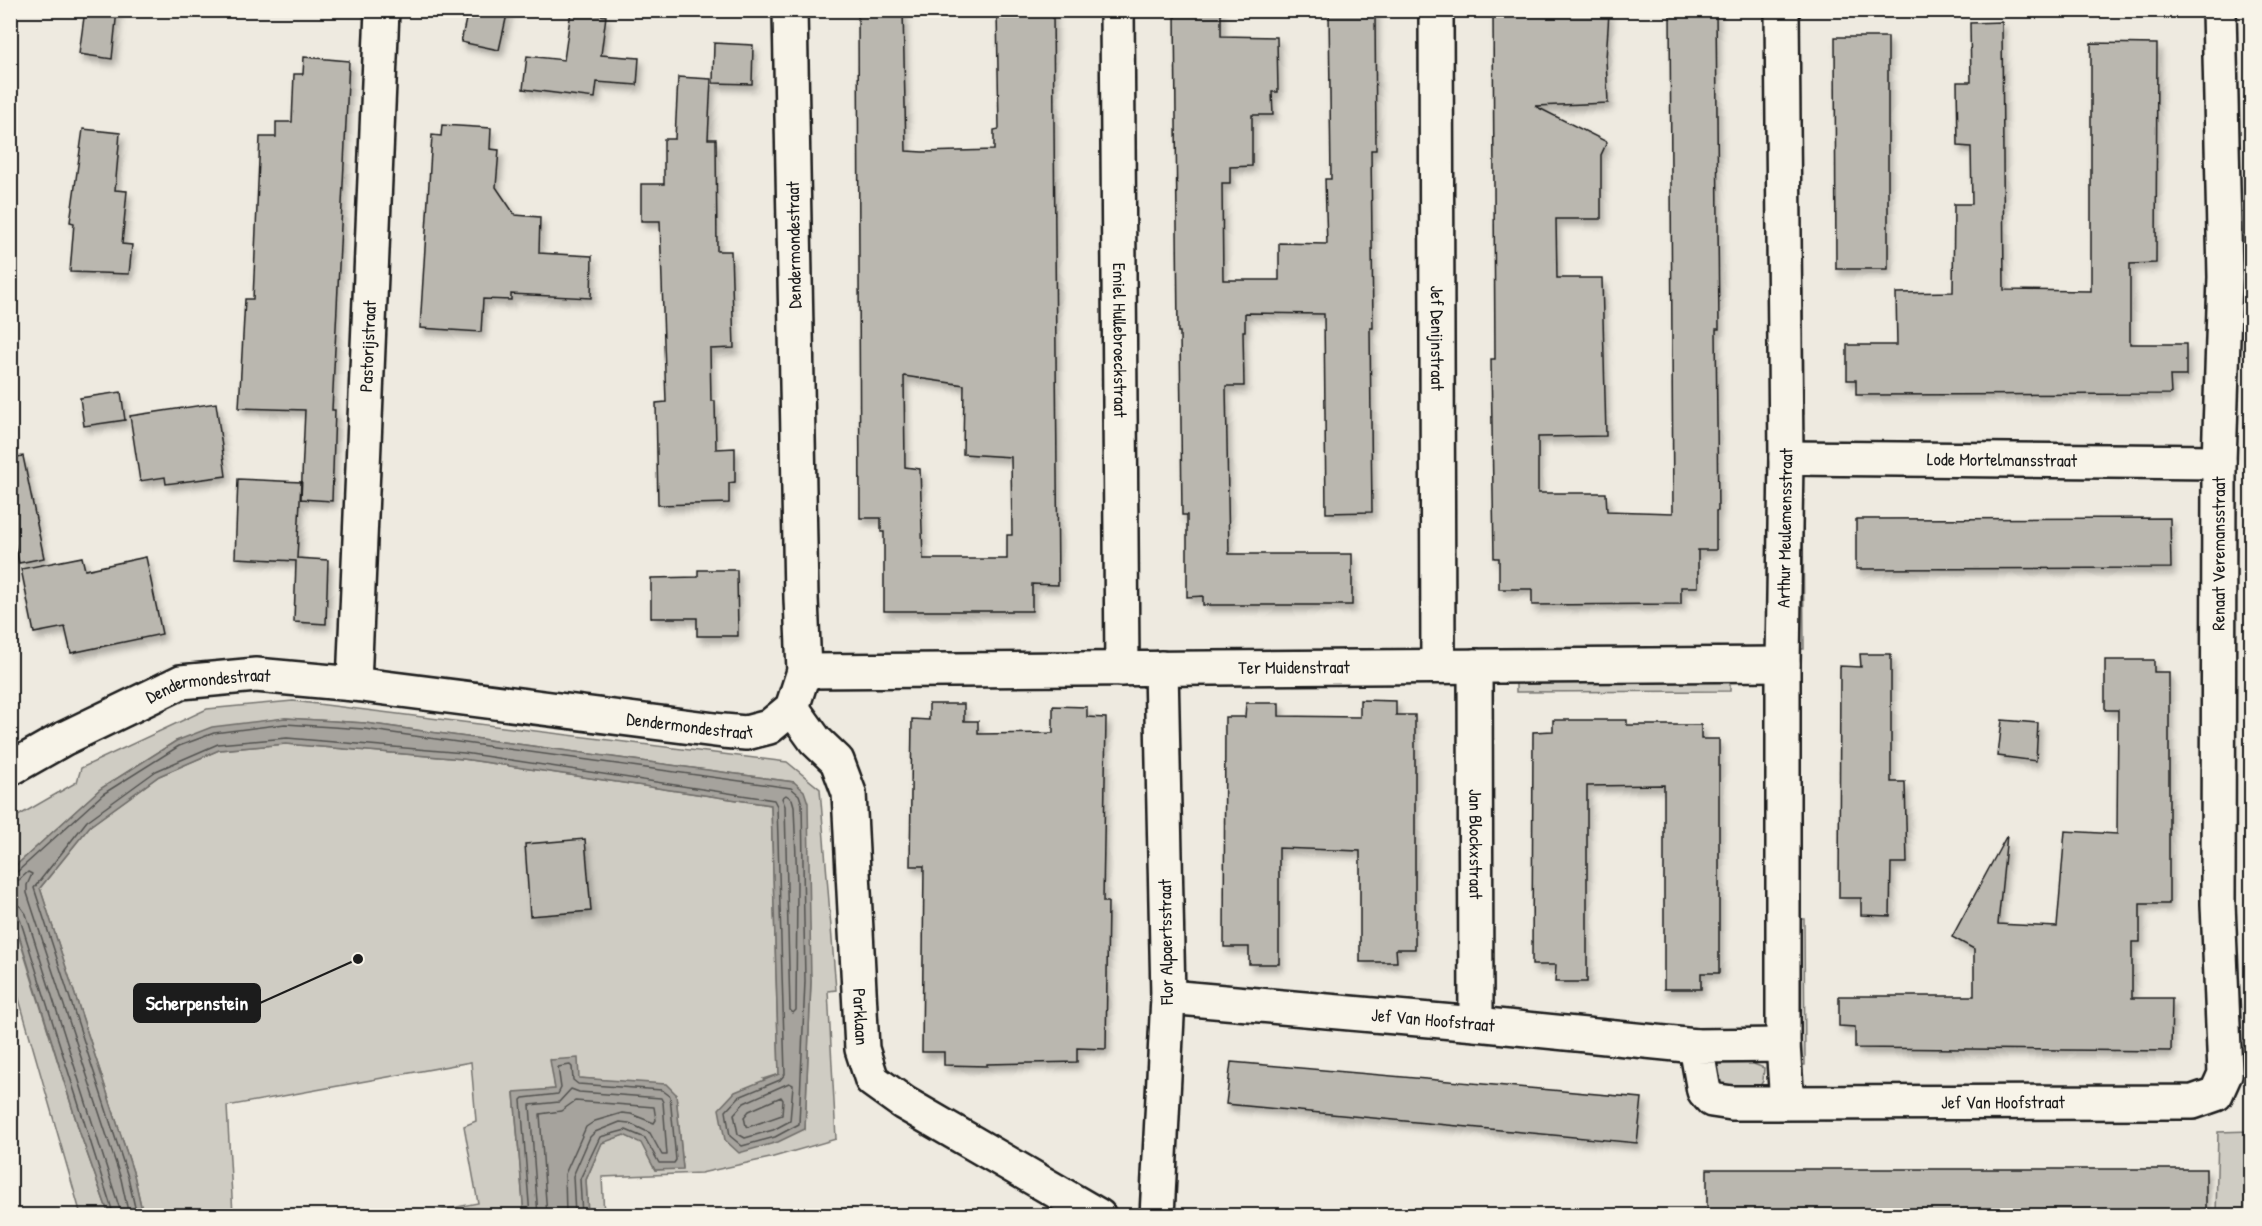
<svg xmlns="http://www.w3.org/2000/svg" width="2262" height="1226" viewBox="0 0 2262 1226" font-family="'Patrick Hand',sans-serif">
	<defs>
		<filter id="shadow"><feDropShadow dx="3.5" dy="6" stdDeviation="3" flood-color="#0004"/></filter>
	</defs>
	<rect width="100%" height="100%" fill="#eeeae0"/>
	<filter id="ink" filterUnits="userSpaceOnUse"><feTurbulence type="fractalNoise" baseFrequency=".0167" numOctaves="2"/><feDisplacementMap in="SourceGraphic" scale="12" xChannelSelector="R" yChannelSelector="G"/><feConvolveMatrix kernelMatrix="1 2 1 2 8 2 1 2 1" color-interpolation-filters="sRGB"/></filter>
	<g filter="url(#ink)">
		<path fill="#cfccc3" stroke="#767470" stroke-width="1.5" d="M1795,289H1803L1804,414H1795Z
			M1794,507H1803L1804,649H1794Z
			M1730,681V691L1516,692V682Z
			M293,701L787,762L820,789L836,990L828,991L836,1139L770,1158L701,1173L602,1177L604,1215H588L586,1180L602,1142L624,1135L641,1142L655,1170L683,1168L676,1094L621,1082L579,1078L551,1060L555,1089L514,1093L524,1215H431L432,1212L478,1203L464,1126L476,1121L471,1062L227,1106L233,1215H143L134,1175L40,888L90,826L159,776L219,750L286,744L463,759L771,805L779,1074L763,1079L805,1129L811,981L794,782L365,723L285,718L176,741L100,789L11,870V820L77,782L81,768L207,709Z
			M10,909L80,1133L109,1215H81L11,971Z
			M1794,919H1804L1805,1065H1795Z
			M1717,1061L1751,1063L1764,1068L1763,1081L1757,1091L1718,1090L1710,1069Z
			M2251,1131V1215H2216L2218,1132Z"/>
		<path fill="#a6a39d" stroke="#6f6d69" stroke-width="1.5" d="M285,718L365,723L794,782L804,791L808,803L811,981L805,1129L778,1142L739,1153L725,1140L719,1109L735,1092L779,1074L771,805L463,759L286,744L219,750L159,776L90,826L40,888L134,1175L143,1215H109L80,1133L11,909V870L100,789L176,741L212,727Z
			M578,1058L579,1078L666,1084L676,1094L683,1169L655,1170L641,1143L624,1135L602,1143L586,1180L588,1215H524L514,1092L555,1089L550,1060Z"/>
		<g fill="none" stroke-linecap="round" stroke-linejoin="round">
			<path stroke="#535250" stroke-width="1.5" d="M786,795L792,799L794,806L797,883L796,1010L793,1013L790,1010L785,806L782,798Z
				M10,874L17,872L103,794L179,746L214,733L285,724L364,729L791,788L799,795L802,804L805,981L799,1124L775,1137L742,1146L730,1136L726,1111L739,1097L780,1080L785,1074L777,806L774,800L464,753L287,738L218,744L156,771L87,821L34,888L128,1177L137,1216
				M10,881L19,880L28,872L32,874L27,885V893L121,1179L129,1216
				M10,904L20,906L26,914L122,1216
				M10,912L16,913L19,916L114,1216
				M789,1083L793,1085L790,1121L773,1130L745,1138L738,1134L734,1114L744,1103Z
				M781,1097L783,1100L782,1115L748,1127L746,1126L744,1117L749,1111Z
				M530,1216L521,1100L523,1098L558,1094L561,1088L558,1067L570,1065L572,1067L573,1080L578,1084L662,1090L670,1096L676,1160L674,1163H659L645,1138L626,1130L600,1137L580,1179L582,1216
				M538,1216L530,1105L559,1102L571,1089L579,1092L661,1098L663,1102L667,1155H662L650,1133L629,1123L620,1122L595,1132L590,1137L573,1176L575,1216
				M547,1216L540,1114L561,1111L575,1101L654,1107L656,1120L654,1123L631,1114L622,1113L595,1121L586,1127L565,1174L566,1216"/>
		</g>
		<path fill="#bab7af" stroke="#1c1c1c" stroke-width="1.5" fill-rule="evenodd" filter="url(#shadow)" d="M85,10H117L112,59L79,54Z
			M468,10H508L499,50L461,42Z
			M858,10H903L906,151L923,152L994,150V130L999,129L997,10H1053L1058,585L1032,584V611H884V532H881V518H860ZM904,376L964,385L963,454L1011,457L1012,535H1007V559H923L920,469L905,467Z
			M1175,10H1221V36L1277,37L1278,92H1272L1273,115H1252V166L1230,167V183H1222L1223,280H1279V243L1327,244L1325,179H1331L1329,10H1375L1376,150H1371L1373,328H1370L1372,512L1326,513L1324,314L1245,313V331H1243L1244,386H1226L1229,554H1352V605H1203V596L1187,597V515H1182L1180,332H1178Z
			M1493,10L1609,13L1606,59L1608,103L1535,106L1607,142L1601,155V219H1556L1557,278H1602L1606,436L1538,437V493H1606L1607,511L1673,513L1670,10H1716L1719,329H1716L1718,511H1716V550H1698V587H1681V604L1532,605V589H1499V558H1494L1491,359H1495Z
			M571,11L606,16L601,55L639,58L637,85L597,82L595,98L523,89L527,56L564,60Z
			M2002,22L2004,290L2091,291V43L2157,44L2156,263L2130,264V344H2186V376H2170L2171,394L1856,395V380H1847V345H1897L1896,293L1953,292L1954,204H1972L1971,147L1958,146L1957,82H1971L1970,23Z
			M1835,37H1888V269H1836Z
			M714,43L753,45L752,84L713,83Z
			M304,57L349,61L332,410H335L332,501L301,499L305,410L239,408L245,299H253L260,137H276V122H292L294,74H303Z
			M678,77L711,79L708,139H716L717,251H731L734,348L710,349L711,401H715L716,449L735,448V482L729,483V503L658,505L656,403L666,402L660,221H641V184H664V139H675Z
			M442,125L491,128L490,149L499,150L496,187L515,215L540,217L539,253L592,256L591,298L511,294V300L483,299L481,332L420,328L432,135L441,136Z
			M83,129L120,133L115,190L127,191L122,244L132,245L129,274L70,272L74,223L70,222Z
			M121,392L125,420L84,426L80,398Z
			M216,403L226,476L166,484L165,477L140,481L130,416Z
			M23,456L44,558L19,563L10,525V458Z
			M238,479L301,482L297,558L328,560L326,624L294,622L296,561L235,558Z
			M2170,518L2171,568L1856,569V519Z
			M82,557L85,570L146,557L162,634L71,653L65,627L34,633L21,569Z
			M698,570H737L738,636H697V618H651V578L698,577Z
			M1860,654H1891V782H1905L1907,863H1891L1890,916L1861,915V898H1839L1840,666L1861,667Z
			M2105,660H2154V672H2169V904H2140V942H2132V998H2172L2171,1051L1855,1048V1027L1839,1026V996H1974V949L1952,937L2007,835L1998,924L2057,927L2065,831L2117,834L2118,710H2105Z
			M1360,700L1396,701V715H1415V949H1396L1397,962H1360V851L1279,848V964H1249V947H1224L1225,717H1245L1246,703H1279V716L1360,717Z
			M929,704H964V721H978V734L1053,733V706L1087,707V717L1106,718L1103,902H1108L1106,1049L1077,1048V1062L987,1064V1066L944,1065V1052H922L924,866H910L912,719L929,720Z
			M1553,720H1627V725H1701V739H1719V973H1701V989H1664V785L1587,786V982H1555L1556,965H1532L1533,732L1553,731Z
			M2002,720L2038,723L2036,761L1998,756Z
			M585,839L591,911L530,916L525,844Z
			M1231,1062L1642,1098L1637,1143L1226,1104Z
			M1707,1169H2206V1214L1707,1215Z"/>
		<g fill="none" stroke-linecap="round" stroke-linejoin="round">
			<defs>
				<g id="minor">
					<path id="s1" d="M1117,10L1122,669"/>
					<path id="s2" d="M1436,10L1438,666"/>
					<path d="M1782,10L1786,458L1783,664V1045"/>
					<path id="s3" d="M1786,458L2219,462"/>
					<path id="s4" d="M1475,666L1476,1024"/>
					<path id="s5" d="M804,671L1783,664"/>
					<path id="s6" d="M354,684L382,10"/>
					<path id="s7" d="M792,708L815,740L837,761L849,793L862,1049L872,1080L904,1103L1099,1216"/>
					<path id="s8" d="M10,769L63,739L181,682L256,675L354,684L723,731L746,733L769,727L792,708L804,671L801,598L790,10"/>
					<path id="s9" d="M1168,997L1476,1024L1696,1046"/>
					<path id="s10" d="M1787,1103L1783,1045L1696,1046L1704,1091L1712,1100L1732,1103L2193,1102L2216,1094L2225,1074L2218,904L2219,462L2225,277L2219,10"/>
					<path d="M1157,1216L1168,997L1161,668"/>
				</g>
			</defs>
			<use href="#minor" stroke="#1c1c1c" stroke-width="38"/>
			<use href="#minor" stroke="#f7f3e8" stroke-width="33"/>
		</g>
	</g>
	<g text-anchor="middle" stroke-width="6" stroke-linejoin="round" paint-order="stroke">
		<g font-size="18" fill="#1c1c1c" stroke="#f7f3e8">
			<text transform="translate(794 245) rotate(-91)" y="6">Dendermondestraat</text>
			<text dy="6" stroke="none"><textPath href="#s2" startOffset="328">Jef Denijnstraat</textPath></text>
			<text dy="6" stroke="none"><textPath href="#s1" startOffset="330">Emiel Hullebroeckstraat</textPath></text>
			<text dy="6" stroke="none"><textPath href="#s6" startOffset="338">Pastorijstraat</textPath></text>
			<text dy="6" stroke="none"><textPath href="#s3" startOffset="216">Lode Mortelmansstraat</textPath></text>
			<text transform="translate(1785 528) rotate(-89)" y="6">Arthur Meulemensstraat</text>
			<text dy="6" stroke="none"><textPath href="#s10" startOffset="1251">Renaat Veremansstraat</textPath></text>
			<text dy="6" stroke="none"><textPath href="#s5" startOffset="490">Ter Muidenstraat</textPath></text>
			<text dy="6" stroke="none"><textPath href="#s8" startOffset="218">Dendermondestraat</textPath></text>
			<text dy="6" stroke="none"><textPath href="#s8" startOffset="704">Dendermondestraat</textPath></text>
			<text dy="6" stroke="none"><textPath href="#s4" startOffset="178">Jan Blockxstraat</textPath></text>
			<text transform="translate(1166 942) rotate(-91)" y="6">Flor Alpaertsstraat</text>
			<text dy="6" stroke="none"><textPath href="#s7" startOffset="328">Parklaan</textPath></text>
			<text dy="6" stroke="none"><textPath href="#s9" startOffset="266">Jef Van Hoofstraat</textPath></text>
			<text dy="6" stroke="none"><textPath href="#s10" startOffset="494">Jef Van Hoofstraat</textPath></text>
		</g>
	</g>
	<path fill="none" stroke="#1c1c1c" stroke-width="2" d="M358 959L260 1003"/>
	<circle fill="#1c1c1c" stroke="#f7f3e8" stroke-width="2" cx="358" cy="959" r="6"/>
	<rect fill="#1c1c1c" stroke="#1c1c1c" stroke-width="2" x="134" y="984" width="126" height="38" rx="6"/>
	<g font-size="20" text-anchor="middle" font-weight="bold" fill="#fff">
		<text x="197" y="1010">Scherpenstein</text>
	</g>
	<rect width="2262" height="1226" fill="none" stroke="#f7f3e8" stroke-width="36"/>
	<rect x="18" y="18" width="2226" height="1190" fill="none" stroke="#1c1c1c" stroke-width="2" filter="url(#ink)"/>
</svg>
